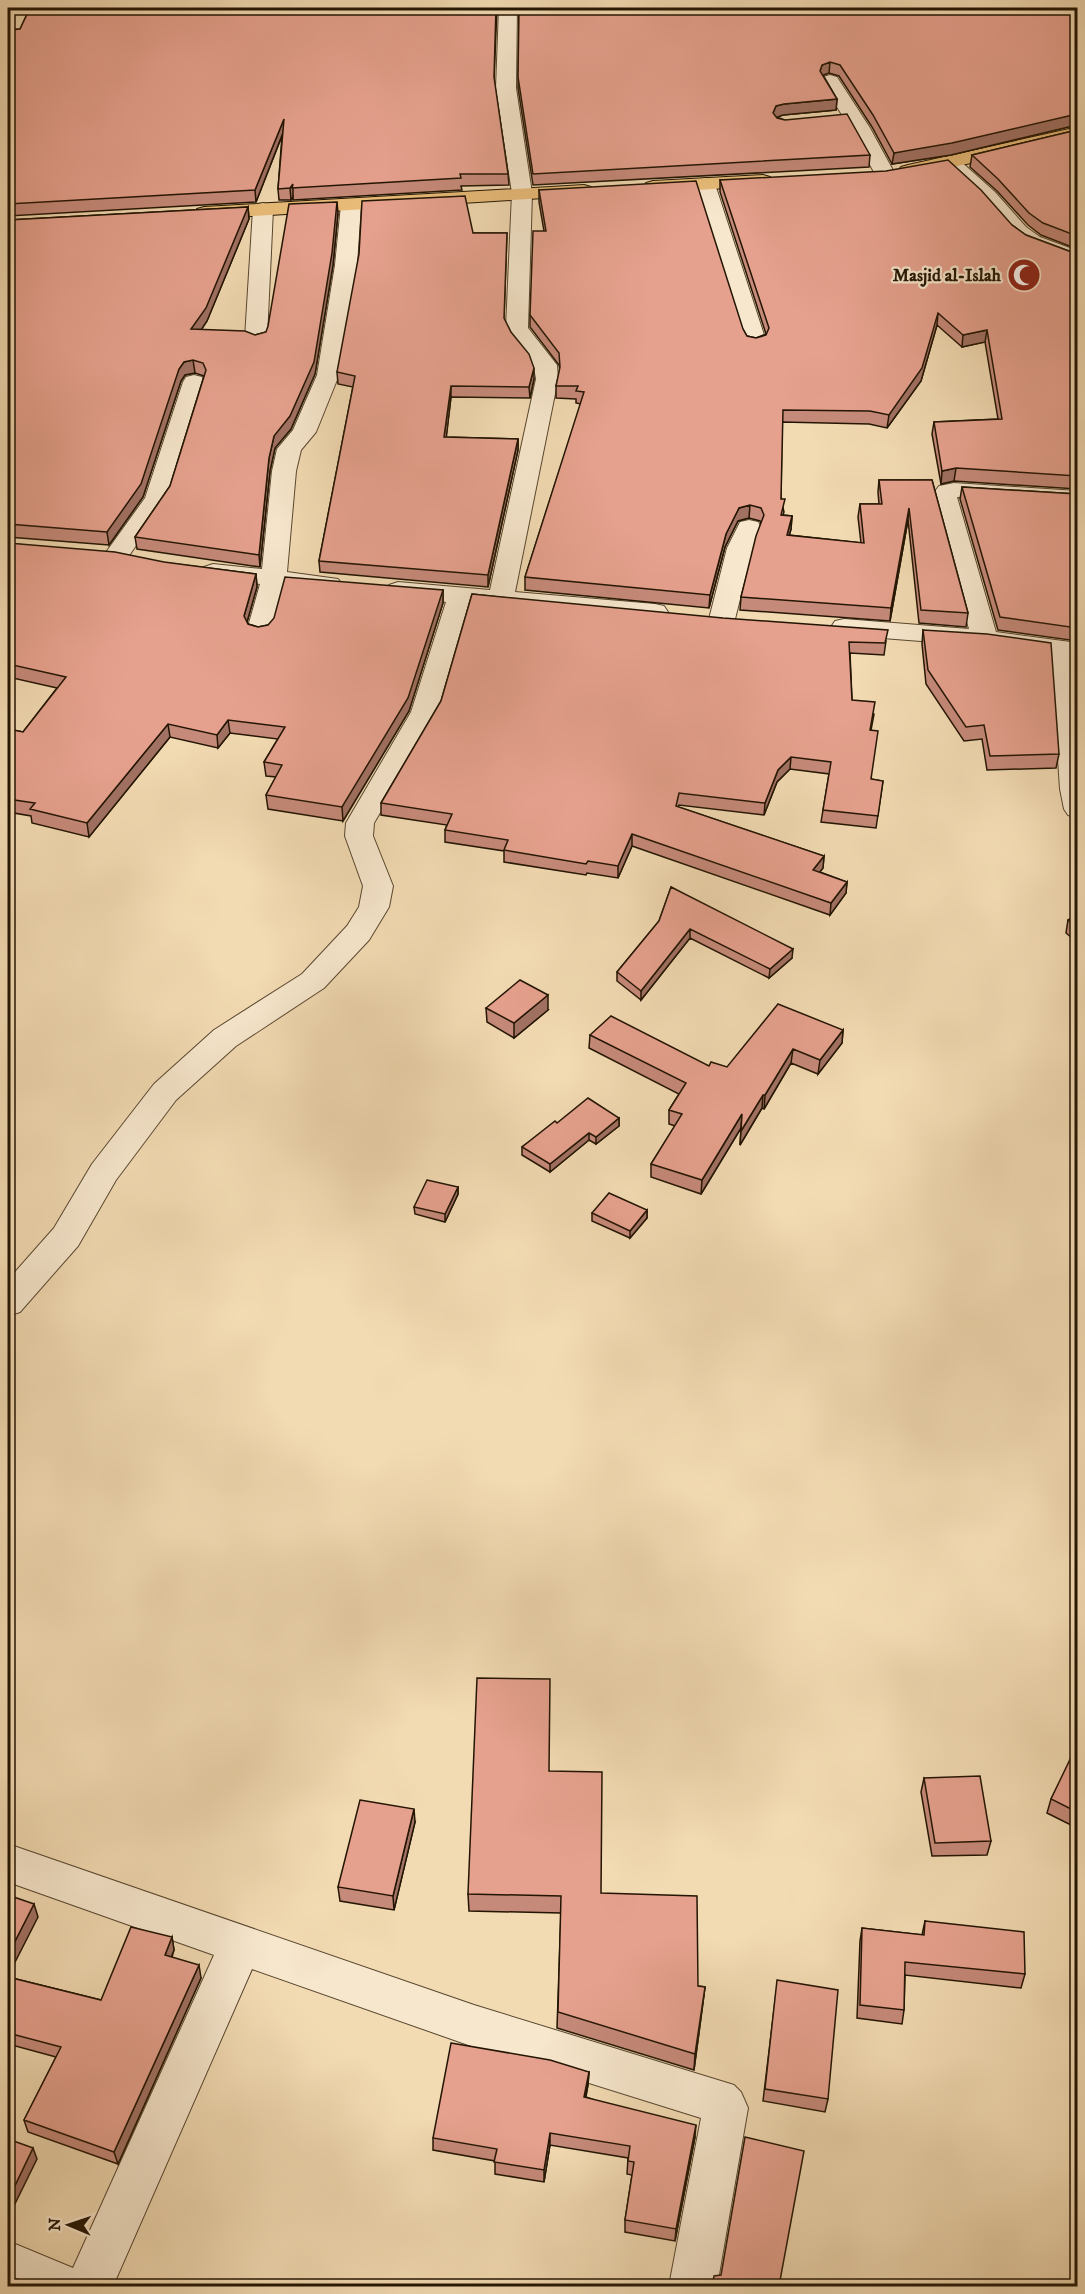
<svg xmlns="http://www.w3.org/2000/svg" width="1085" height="2294" viewBox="0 0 1085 2294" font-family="'IM FELL DW Pica',serif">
	<rect width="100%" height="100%" fill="#f2dab2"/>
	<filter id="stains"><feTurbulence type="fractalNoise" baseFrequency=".00333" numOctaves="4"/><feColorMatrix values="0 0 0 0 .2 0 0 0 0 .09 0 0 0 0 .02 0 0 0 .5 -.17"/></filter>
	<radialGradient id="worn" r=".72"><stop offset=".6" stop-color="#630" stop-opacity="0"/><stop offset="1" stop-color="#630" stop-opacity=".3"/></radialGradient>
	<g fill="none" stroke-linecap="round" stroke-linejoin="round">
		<defs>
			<path id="street" d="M499,8H517L516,88L532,193L528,328L557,365L558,379L515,592L655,604L664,606L668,612L664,618L655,620L471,604L439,712L374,823L373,836L393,886L389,907L369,940L324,988L236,1046L176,1100L116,1180L78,1246L20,1312L8,1316V1280L54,1228L92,1164L154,1084L214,1030L302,974L347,926L359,907L363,886L345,836L346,823L411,712L446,602L389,595L385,590L389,585L398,582L490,590L536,379C534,355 513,349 506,328L512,193L496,88Z
				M830,75L837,77L870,128L895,174L892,178H878L875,174L850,128L821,81L823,77Z
				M951,157L958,159L995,192L1026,227L1040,237L1078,251V265L1026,245L1012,235L981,200L944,167L941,163L944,159Z
				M705,178L712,180L715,184L766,341L763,346L755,348L747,346L744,341L695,184L698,180Z
				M351,199L358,201L361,205L357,265L339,375L316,432L301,450L296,471L287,572L338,579L342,584L338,589L329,592L285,587L273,630L269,636L260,638L251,636L247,630L260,584L204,577L200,572L204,567L213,564L262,569L272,471L277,449L293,430L317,375L335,265L341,205L344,201Z
				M263,203L270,205L273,209L267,338L264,343L256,345L248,343L245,338L253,209L256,205Z
				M194,375L202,377L205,382L169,498L126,560L117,563L108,560L104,555L145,498L183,382L186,377Z
				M954,483L1078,491V505L957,497L996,632L1078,643V818L1068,815L1064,809L1060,789L1051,655L985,646L844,635L835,633L831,627L835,621L844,619L969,629L932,495L939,486Z
				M749,520L758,522L761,527L753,548L735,619L731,625L722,627L713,625L709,619L727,548L740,522Z
				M8,1844L474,2005L734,2085L741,2092L748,2108L717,2286H669L701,2118L474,2047L252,1969L113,2286H8V2241L73,2268L214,1955L8,1882Z"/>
			<path id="highway" d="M1078,127V139L908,177L901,175L898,171L901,167L908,165Z
				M763,175L770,177L773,181L770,185L653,193L646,191L643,187L646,183L653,181Z
				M584,185L591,187L594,191L591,195L204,219L197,217L194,213L197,209L204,207Z"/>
		</defs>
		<use href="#street" stroke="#57462f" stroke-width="2"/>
		<use href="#highway" stroke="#231503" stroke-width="2"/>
		<use href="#street" fill="#f7e7cd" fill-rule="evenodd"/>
		<use href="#highway" fill="#e9bd79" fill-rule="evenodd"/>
	</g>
	<path fill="#c68a7a" stroke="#231503" stroke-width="1.5" d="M30,8H497L494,80L508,174L509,185L461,186L462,190L293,200V197L291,200H279L278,189L282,136L256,202L8,216V30L20,29Z
		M519,8L1077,9V125L951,155L892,164L872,127L839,76L829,73L823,75L837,99L836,110L783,115L777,117L870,155L869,167L533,185L518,88Z
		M1077,130V249L1041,235L1028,225L997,191L970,167L972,155Z
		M720,180L1012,225L1026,235L1077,254V489L954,481L941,484L932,434L934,422L998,419L985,342L962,347L937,325L921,381L887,428L869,424L782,422L781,499L784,512L783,515L792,516L791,529L789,535L861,543L858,517L860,504H879L878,492L879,480H932L968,613L966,627L919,623L908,520L890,621L740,610L741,597L761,523L760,521L749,518L738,521L725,547L709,608L525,590V577L581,404L576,403V399L556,398V386L560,370L559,365L530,327V315L544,231L539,202V190L743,329L747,336L756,338L766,334L720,192Z
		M248,207L249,219L207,321L201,330L255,335L266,332L338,213L333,265L315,374L291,429L275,448L270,471L260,567L137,549L135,537L170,486L204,376L195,373L185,375L181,381L143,497L109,545L8,537V220Z
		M473,233H507L504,319L534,379L530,398L451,397L446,437L518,439V450L488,587L320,572L319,561L353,387L338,384L337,372Z
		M962,487L1077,494V641L998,630L960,499Z
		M8,543L256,574L257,587L247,622L248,624L258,627L443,590V603L409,711L343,821L268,809L266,795L276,777L266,776L264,762L278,739L230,733L218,748L170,737L89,837L32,823L31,816L8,812V729L23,732L57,688L8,677Z
		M472,594L886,641L884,655L850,653L852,700L874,714L871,730V779L883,781L876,828L821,822L829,774L790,769L777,782L764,815L679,805L678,807L824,856L823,868L820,872L847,882L846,893L830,915L632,846L618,878L587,873L586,875L504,862V851L445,842V830L447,825L381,815V803L441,701Z
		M923,630L1059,754L1056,768L987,770L982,739L964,741L926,684L922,644Z
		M671,887L792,958L769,978L690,938L641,1000L617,981V972L659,921Z
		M1077,915V942L1066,933L1068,920Z
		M486,1008L548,1010L514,1038L487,1022Z
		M843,1030L842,1043L818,1074L791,1063L764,1109L762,1108L740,1145L741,1128L701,1194L651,1177V1164L675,1126L669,1124V1110L679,1094L589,1048L590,1035L709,1066L727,1067Z
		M619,1118V1126L596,1144L589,1140L550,1172L522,1155V1147L557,1123Z
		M458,1187V1194L445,1222L415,1214L414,1207Z
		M647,1210V1218L630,1238L592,1221V1213Z
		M1077,1750V1828L1047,1813L1051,1799Z
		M549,1771L601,1893L698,1986L705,1987L694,2070L557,2028L561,1913L469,1911L468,1894Z
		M924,1778L991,1841L987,1855L932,1856L921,1792Z
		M415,1822L394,1910L340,1901L338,1887Z
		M925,1921L1025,1974L1021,1988L905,1975L904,2010L902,2024L857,2018L860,1941L862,1928L922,1935Z
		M172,1937L174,1950L172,1957L201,1978L118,2164L28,2132L24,2120L56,2057L8,2044V1977L101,2000Z
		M776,1993L828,2099L825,2112L763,2101Z
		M589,2072L588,2085L586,2097L695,2137L675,2241L625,2232V2220L632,2175L627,2174L628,2158L550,2145L544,2182L495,2174V2161L433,2150V2138Z"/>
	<path fill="#a17163" stroke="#231503" stroke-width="1.5" d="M830,62L829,73L821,76L820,71L822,65Z
		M837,99L836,110L783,115L775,118L773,113L776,106L784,104Z
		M1077,114V125L951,155L892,164L894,153Z
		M284,119V130L256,202L255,190Z
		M293,184V197L291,200L290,188Z
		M337,202L338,213L333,265L315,374L291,429L275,448L270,471L260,567L259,555L269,458L274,436Z
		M248,207L249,219L207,321L193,342L191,329Z
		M938,313L937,325L921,381L887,428L889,415Z
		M987,330L985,342L962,347L963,335Z
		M193,360L195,373L185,375L181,381L143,497L109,545L107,532L179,369L184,362Z
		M534,368V379L530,398L529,387Z
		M451,386V397L445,449L444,437Z
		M518,439V450L488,587V575Z
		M956,468L954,481L941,484L942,471Z
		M750,505L749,518L738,521L725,547L709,608L710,595L726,534L739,508Z
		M909,508L908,520L890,621L891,608Z
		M792,516L791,529L786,548L787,535Z
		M256,574L257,587L245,629L244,616Z
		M443,590V603L409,711L343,821L342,807Z
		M228,720L230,733L218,748L217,735Z
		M168,724L170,737L89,837L87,823Z
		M791,757L790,769L777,782L764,815L765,803L778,770Z
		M632,834V846L618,878V866Z
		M824,856L823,868L812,882L813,870Z
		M847,882L846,893L830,915L831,903Z
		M690,929V938L641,1000V991Z
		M793,949L792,958L769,978L770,969Z
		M548,995V1010L514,1038V1023Z
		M843,1030L842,1043L818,1074L820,1060Z
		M793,1049L791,1063L764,1109L765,1095Z
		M763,1095L762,1108L740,1145L741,1131Z
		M742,1114L741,1128L701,1194L702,1180Z
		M619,1118V1126L596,1144V1137Z
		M589,1133V1140L550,1172V1164Z
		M458,1187V1194L445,1222V1214Z
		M647,1210V1218L630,1238V1231Z
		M414,1809L415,1822L394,1910L393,1896Z
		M34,1904L38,1917L8,1976V1955Z
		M172,1937L174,1950L167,1968L165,1955Z
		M199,1965L201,1978L118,2164L114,2152Z
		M705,1987L703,2003L694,2070L695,2054Z
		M589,2072L588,2085L583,2109L584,2097Z
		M696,2125L695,2137L675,2241L676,2229Z
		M550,2133V2145L544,2182V2170Z
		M33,2148L37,2159L8,2218V2200Z
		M24,2281L26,2286H22Z"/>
	<path fill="#e6a18e" stroke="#231503" stroke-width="1.5" d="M30,8H496L494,77L508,174H460L461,178L292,188L293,184L290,188L278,189L284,119L255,190L8,204V30L20,29Z
		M519,8H932L1077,9V114L952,143L894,153L873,115L840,65L830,62L822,65L820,71L837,99L784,104L776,106L773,113L777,118L785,120L847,114L870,155L533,174L518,77Z
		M1077,130V236L1043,223L1029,213L998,179L972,155Z
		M948,160L981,190L1012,225L1026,235L1077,254V476L956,468L942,471L934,422L1002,419L987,330L963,335L938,313L922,368L889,415L870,411L783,410L781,499H785L781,515L792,516L787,535L864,543L860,504H882L879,480H932L968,613L921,610L909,508L891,608L741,597L756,536L764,515L761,508L750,505L739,508L726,534L710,595L525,577L584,392L576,391L578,386H556L560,367L559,353L530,315L533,231H546L539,190L696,181L743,329L747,336L756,338L766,335L769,328L720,180L886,171Z
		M465,196L473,233H507L504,318L511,332L529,354L534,368L529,387L451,386L444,437L518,439L488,575L319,561L355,376L337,372L359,254L362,201Z
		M337,202L332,253L314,362L290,416L274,436L269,458L259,555L135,537L170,486L206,370L203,363L193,360L184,362L179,369L141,484L107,532L8,524V220L248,207L206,308L191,329L245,331L255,335L266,332L268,326L289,204Z
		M962,487L1077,494V628L1000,617Z
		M8,543L115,552L164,562L256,574L244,616L248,624L258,627L268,625L274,618L285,577L443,590L408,698L342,807L266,795L282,765L264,762L285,727L228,720L217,735L168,724L87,823L30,809L35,803L8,799V729L23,732L66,677L8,664Z
		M472,594L723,618L888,630L885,643L849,642L852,700L875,702L870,730L878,731L871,779L883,781L878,816L823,810L831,762L791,757L778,770L765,803L679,793L676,806L824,856L813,870L847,882L831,903L632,834L618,866L588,861L586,864L504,850L508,840L445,830L452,814L381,803L441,701Z
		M923,630L987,634L1051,643L1059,754L990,756L984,725L966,727L928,670Z
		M671,887L793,949L770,969L690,929L641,991L617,972L659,921Z
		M1077,915V927L1068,920Z
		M520,980L548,995L514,1023L486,1008Z
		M778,1004L843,1030L820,1060L793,1049L765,1095H763L741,1131L742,1114L702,1180L651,1164L682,1114L669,1110L686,1083L590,1035L611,1016L709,1066L711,1062L727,1067Z
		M588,1098L619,1118L596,1137L589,1133L550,1164L522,1147L555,1121L557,1123Z
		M427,1180L458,1187L445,1214L414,1207Z
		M609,1193L647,1210L630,1231L592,1213Z
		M477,1678L550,1679L549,1771L602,1772L601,1893L697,1896L698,1986L705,1987L695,2054L558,2012L561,1896L468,1894Z
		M1075,1749L1077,1750V1812L1051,1799Z
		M980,1776L991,1841L935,1843L924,1778Z
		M360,1800L414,1809L393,1896L338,1887Z
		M8,1895L34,1904L8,1955Z
		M925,1921L1024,1932L1025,1974L905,1962L904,2010L860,2005L862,1928L924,1935Z
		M131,1927L172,1937L165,1955L199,1965L114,2152L24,2120L61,2047L8,2033V1977L101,2000Z
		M777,1980L838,1990L828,2099L765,2089Z
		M451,2043L550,2060L589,2072L584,2097L696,2125L676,2229L625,2220L634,2162L628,2161L630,2146L550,2133L544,2170L494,2162L497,2149L433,2138Z
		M745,2137L804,2151L779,2286H712L714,2276L721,2275Z
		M8,2139L33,2148L8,2200Z
		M8,2277L24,2281L22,2286H8Z"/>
	<defs>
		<symbol id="mosque-disc" viewBox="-11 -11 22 22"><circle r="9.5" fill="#8f2418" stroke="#f7e7cd"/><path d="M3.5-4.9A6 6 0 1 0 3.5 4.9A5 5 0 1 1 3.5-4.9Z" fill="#fff"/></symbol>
	</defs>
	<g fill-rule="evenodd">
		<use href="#mosque-disc" x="1005" y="256" width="38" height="38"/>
	</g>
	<g text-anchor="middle" stroke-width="4.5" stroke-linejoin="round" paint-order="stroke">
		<g font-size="18" font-weight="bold" fill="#231503" stroke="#f7e7cd" text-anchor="end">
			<text x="1001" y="281">Masjid al-Islah</text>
		</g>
	</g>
	<rect width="1085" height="2294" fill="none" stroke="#f2dab2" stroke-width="30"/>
	<rect x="9" y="9" width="1067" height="2276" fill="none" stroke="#231503" stroke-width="3"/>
	<rect x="15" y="15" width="1055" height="2264" fill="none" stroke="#231503" stroke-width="1.5"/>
	<g transform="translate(69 2225) rotate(272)" stroke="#f7e7cd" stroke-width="4.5" paint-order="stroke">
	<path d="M0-4.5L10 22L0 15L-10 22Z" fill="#231503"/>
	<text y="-9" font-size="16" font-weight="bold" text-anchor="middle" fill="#231503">N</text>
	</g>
	<rect width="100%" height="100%" filter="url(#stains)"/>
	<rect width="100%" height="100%" fill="url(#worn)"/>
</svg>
